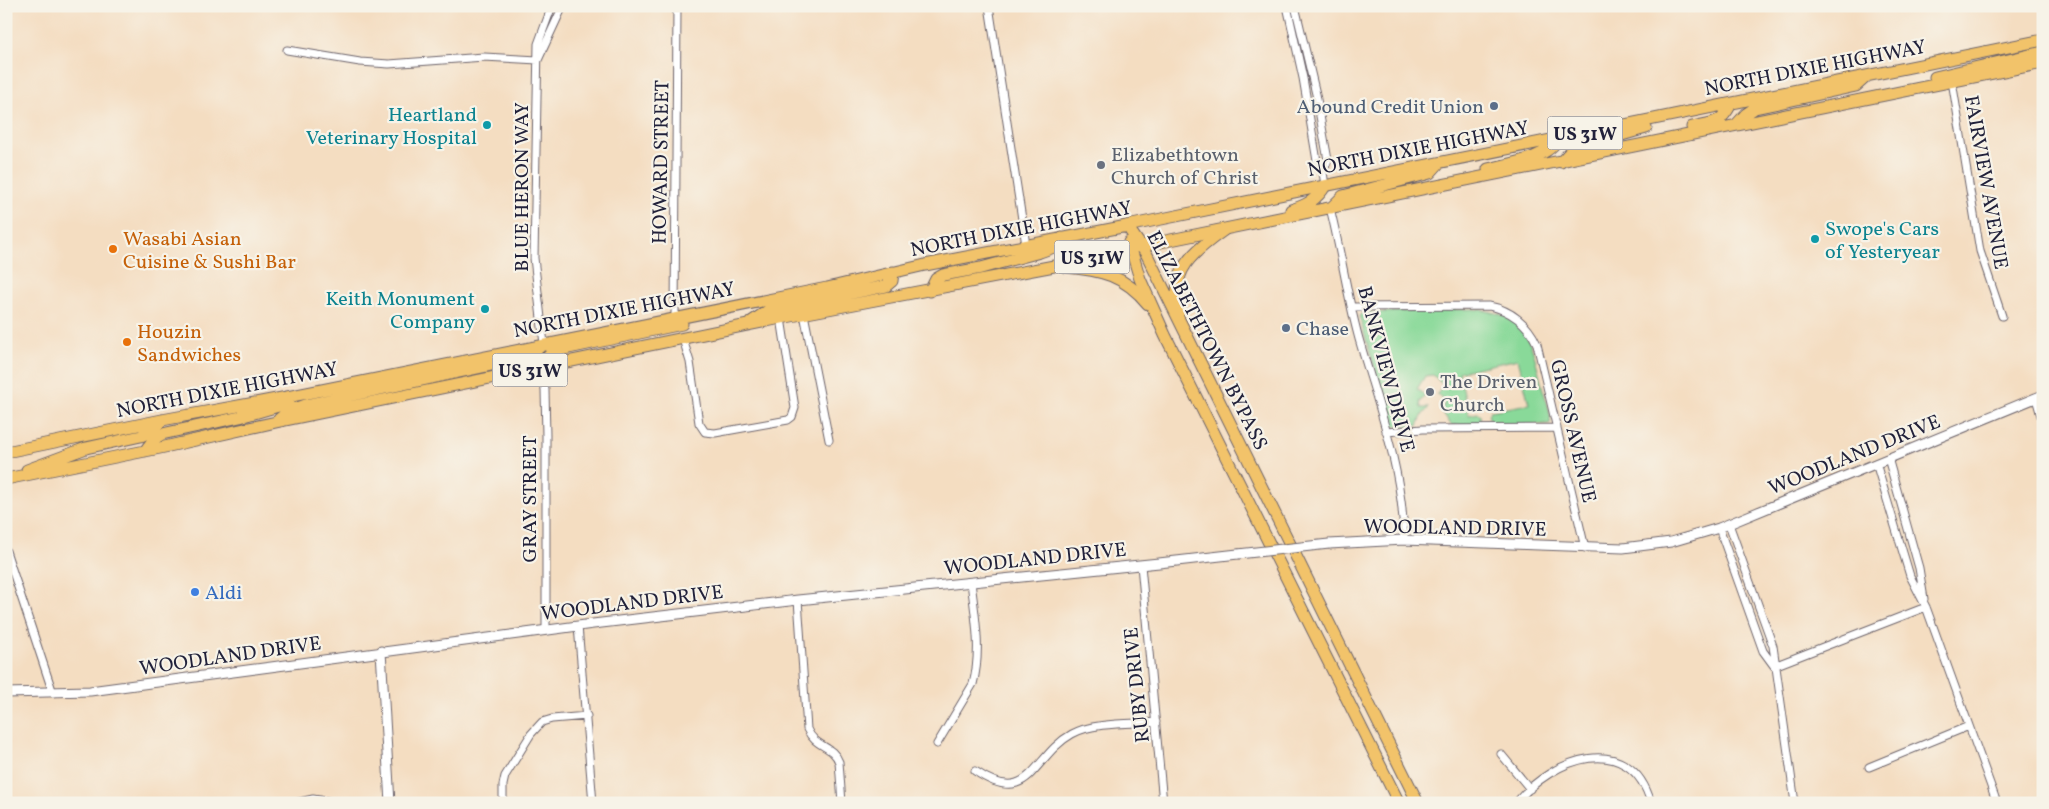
<svg xmlns="http://www.w3.org/2000/svg" width="2049" height="809" viewBox="0 0 2049 809" font-family="Vollkorn,serif">
	<rect width="100%" height="100%" fill="#f7f3e8"/>
	<filter id="ink" filterUnits="userSpaceOnUse"><feTurbulence type="fractalNoise" baseFrequency=".02" numOctaves="2"/><feDisplacementMap in="SourceGraphic" scale="10" xChannelSelector="R" yChannelSelector="G"/><feConvolveMatrix kernelMatrix="1 2 1 2 8 2 1 2 1" color-interpolation-filters="sRGB"/></filter>
	<filter id="wash" filterUnits="userSpaceOnUse"><feTurbulence type="fractalNoise" baseFrequency=".0096" numOctaves="4" result="noise"/><feDisplacementMap in="SourceGraphic" scale="20" xChannelSelector="R" yChannelSelector="G"/><feGaussianBlur stdDeviation="1.12" result="paint"/><feColorMatrix in="noise" values="0 0 0 0 0 0 0 0 0 0 0 0 0 0 0 0 0 1.4 0 .05"/><feComposite in="paint" operator="in"/></filter>
	<g filter="url(#wash)">
		<rect width="100%" height="100%" fill="#f4ddc1"/>
		<path fill="#89d999" stroke="#567e6a" d="M1472,309C1527,313 1531,340 1542,386C1545,398 1552,413 1550,424L1495,426L1491,422L1488,415L1490,411L1529,404L1518,359L1459,372L1469,415L1478,413L1480,415L1481,423L1477,426L1451,425L1440,408L1444,406L1443,399L1437,394L1444,386L1433,375L1425,376L1417,389L1425,396L1420,402L1421,408H1429L1423,414L1418,426H1392L1359,316L1362,313Z"/>
	</g>
	<g filter="url(#ink)">
		<g fill="none" stroke-linecap="round" stroke-linejoin="round">
			<defs>
				<path id="minor" d="M989,6L1026,245
					M1287,6L1303,78L1317,161L1323,172L1325,186
					M1295,6L1316,94L1328,160L1323,172
					M287,50L360,62L389,64L484,57L538,60
					M538,60L563,6
					M1952,81L1980,251L2002,316
					M1330,208C1341,251 1347,296 1359,339C1378,405 1403,470 1404,540
					M1352,307L1489,306C1511,310 1528,324 1537,344L1585,548
					M804,314L829,440
					M675,318L677,6
					M683,339L690,362L699,423L705,432L715,433L788,420L792,417L795,408L781,318
					M544,344L534,258L538,44L552,6
					M542,368L545,390L546,436V630
					M2036,398L2043,423
					M1386,432L1423,429L1557,428
					M1888,458L1919,568L1924,599
					M1876,463L1910,576L1926,607L1997,803
					M1729,524L1773,646L1795,803
					M1719,528L1763,651L1774,666
					M6,551L53,693
					M1141,565L1163,803
					M798,600L807,729C816,749 832,744 839,762L842,803
					M578,626L593,803
					M1774,666L1926,607
					M937,744L973,684C982,651 975,616 971,582
					M1501,754L1530,789
					M1869,767L1969,726
					M975,771C1031,809 1032,756 1072,734C1093,722 1132,724 1156,722
					M295,803L313,799L340,803
					M503,803V785L505,776L531,734L542,722L552,719L587,716
					M1516,803C1552,758 1630,729 1651,803"/>
				<path id="tertiary" d="M1329,544L1404,540L1623,548L1671,542L1719,528L2043,395
					M381,651L390,803
					M6,693L90,691L593,624L798,600L1159,563L1238,554"/>
				<path id="primary" d="M1935,77L2043,52
					M1736,125L1746,114L1755,108L1856,86L1865,78
					M1692,127C1714,122 1720,125 1731,104
					M1561,162L1573,149L1646,128
					M1488,169C1507,164 1550,158 1557,139
					M1331,208L1343,196L1430,173L1439,163
					M1291,210C1306,205 1317,200 1325,186
					M1127,226L2043,40
					M1141,246L2043,63"/>
				<path id="trunk" d="M1127,226L1147,255L1418,803
					M1129,242L1140,279L1165,335L1399,803
					M1066,267C1101,270 1124,275 1148,304
					M930,291L936,279L943,275L981,268L1040,252L1054,247L1062,238
					M1180,311C1168,271 1194,251 1224,230
					M751,322L769,310L886,286L892,281L893,272
					M542,368C546,358 549,353 559,350L682,324
					M279,419L289,411L306,405L519,359L529,355L541,346
					M145,451L154,439L162,434L240,417L289,403
					M6,452L162,420L282,398L827,288L925,265L1127,226
					M27,470L86,448L141,436L151,431L162,420
					M6,479L160,448L276,422L781,318L1054,266L1141,246"/>
			</defs>
			<use href="#minor" stroke="#6c636a" stroke-width="9"/>
			<use href="#tertiary" stroke="#6c636a" stroke-width="11"/>
			<use href="#primary" stroke="#6c636a" stroke-width="13"/>
			<use href="#trunk" stroke="#6c636a" stroke-width="13"/>
			<use href="#minor" stroke="#fff" stroke-width="7"/>
			<use href="#tertiary" stroke="#fff" stroke-width="9"/>
			<use href="#primary" stroke="#f2c36a" stroke-width="11"/>
			<use href="#trunk" stroke="#f2c36a" stroke-width="11"/>
			<defs>
				<path id="tertiary-bridge" d="M1238,554L1329,544"/>
			</defs>
			<use href="#tertiary-bridge" stroke="#6c636a" stroke-width="11" stroke-linecap="butt"/>
			<use href="#tertiary-bridge" stroke="#fff" stroke-width="9"/>
		</g>
	</g>
	<g fill="#5c6f8a" stroke="#f7f3e8" stroke-width="2">
		<circle cx="1494" cy="106" r="5"/>
		<circle cx="1286" cy="328" r="5"/>
	</g>
	<g fill="#0f9aa8" stroke="#f7f3e8" stroke-width="2">
		<circle cx="487" cy="125" r="5"/>
		<circle cx="1815" cy="239" r="5"/>
		<circle cx="485" cy="309" r="5"/>
	</g>
	<g fill="#6b7280" stroke="#f7f3e8" stroke-width="2">
		<circle cx="1101" cy="165" r="5"/>
		<circle cx="1430" cy="392" r="5"/>
	</g>
	<g fill="#e8710a" stroke="#f7f3e8" stroke-width="2">
		<circle cx="113" cy="249" r="5"/>
		<circle cx="127" cy="342" r="5"/>
	</g>
	<circle fill="#3f7fe0" stroke="#f7f3e8" stroke-width="2" cx="195" cy="592" r="5"/>
	<g text-anchor="middle" stroke-width="4.5" stroke-linejoin="round" paint-order="stroke">
		<g fill="#f7f3e8" stroke="#62616f" stroke-width="1">
			<rect x="1547.5" y="116.5" width="75" height="33" rx="4"/>
			<rect x="1054.5" y="240.5" width="75" height="33" rx="4"/>
			<rect x="492.5" y="353.5" width="75" height="33" rx="4"/>
		</g>
		<g font-size="19" font-weight="bold" fill="#22223b">
			<text x="1585" y="140">US 31W</text>
			<text x="1092" y="264">US 31W</text>
			<text x="530" y="377">US 31W</text>
		</g>
		<g font-size="20" fill="#22223b" stroke="#f7f3e8">
			<text transform="translate(1815 67) rotate(-11)" y="7">NORTH DIXIE HIGHWAY</text>
			<text transform="translate(1418 148) rotate(-11)" y="7">NORTH DIXIE HIGHWAY</text>
			<text transform="translate(660 162) rotate(-89)" y="7">HOWARD STREET</text>
			<text transform="translate(1987 182) rotate(80)" y="7">FAIRVIEW AVENUE</text>
			<text transform="translate(521 187) rotate(-90)" y="7">BLUE HERON WAY</text>
			<text transform="translate(1021 228) rotate(-11)" y="7">NORTH DIXIE HIGHWAY</text>
			<text transform="translate(624 309) rotate(-11)" y="7">NORTH DIXIE HIGHWAY</text>
			<text transform="translate(1208 340) rotate(63)" y="7">ELIZABETHTOWN BYPASS</text>
			<text transform="translate(1387 369) rotate(75)" y="7">BANKVIEW DRIVE</text>
			<text transform="translate(227 389) rotate(-11)" y="7">NORTH DIXIE HIGHWAY</text>
			<text transform="translate(1574 431) rotate(77)" y="7">GROSS AVENUE</text>
			<text transform="translate(1854 454) rotate(-22)" y="7">WOODLAND DRIVE</text>
			<text transform="translate(529 499) rotate(-90)" y="7">GRAY STREET</text>
			<text transform="translate(1455 527) rotate(1)" y="7">WOODLAND DRIVE</text>
			<text transform="translate(1035 558) rotate(-6)" y="7">WOODLAND DRIVE</text>
			<text transform="translate(632 602) rotate(-7)" y="7">WOODLAND DRIVE</text>
			<text transform="translate(230 655) rotate(-8)" y="7">WOODLAND DRIVE</text>
			<text transform="translate(1136 685) rotate(-96)" y="7">RUBY DRIVE</text>
		</g>
		<g font-size="20" fill="#4e5e75" stroke="#f7f3e8" text-anchor="end">
			<text x="1484" y="113">Abound Credit Union</text>
			<text x="1296" y="335" text-anchor="start">Chase</text>
		</g>
		<g font-size="20" fill="#0d838f" stroke="#f7f3e8" text-anchor="end">
			<text x="477" y="121">Heartland<tspan x="477" dy="23">Veterinary Hospital</tspan></text>
			<text x="1825" y="235" text-anchor="start">Swope's Cars<tspan x="1825" dy="23">of Yesteryear</tspan></text>
			<text x="475" y="305">Keith Monument<tspan x="475" dy="23">Company</tspan></text>
		</g>
		<g font-size="20" fill="#5b616d" stroke="#f7f3e8" text-anchor="start">
			<text x="1111" y="161">Elizabethtown<tspan x="1111" dy="23">Church of Christ</tspan></text>
			<text x="1440" y="388">The Driven<tspan x="1440" dy="23">Church</tspan></text>
		</g>
		<g font-size="20" fill="#c56008" stroke="#f7f3e8" text-anchor="start">
			<text x="123" y="245">Wasabi Asian<tspan x="123" dy="23">Cuisine &amp; Sushi Bar</tspan></text>
			<text x="137" y="338">Houzin<tspan x="137" dy="23">Sandwiches</tspan></text>
		</g>
		<g font-size="20" fill="#366cbe" stroke="#f7f3e8" text-anchor="start">
			<text x="205" y="599">Aldi</text>
		</g>
	</g>
	<rect width="2049" height="809" fill="none" stroke="#f7f3e8" stroke-width="25"/>
</svg>
